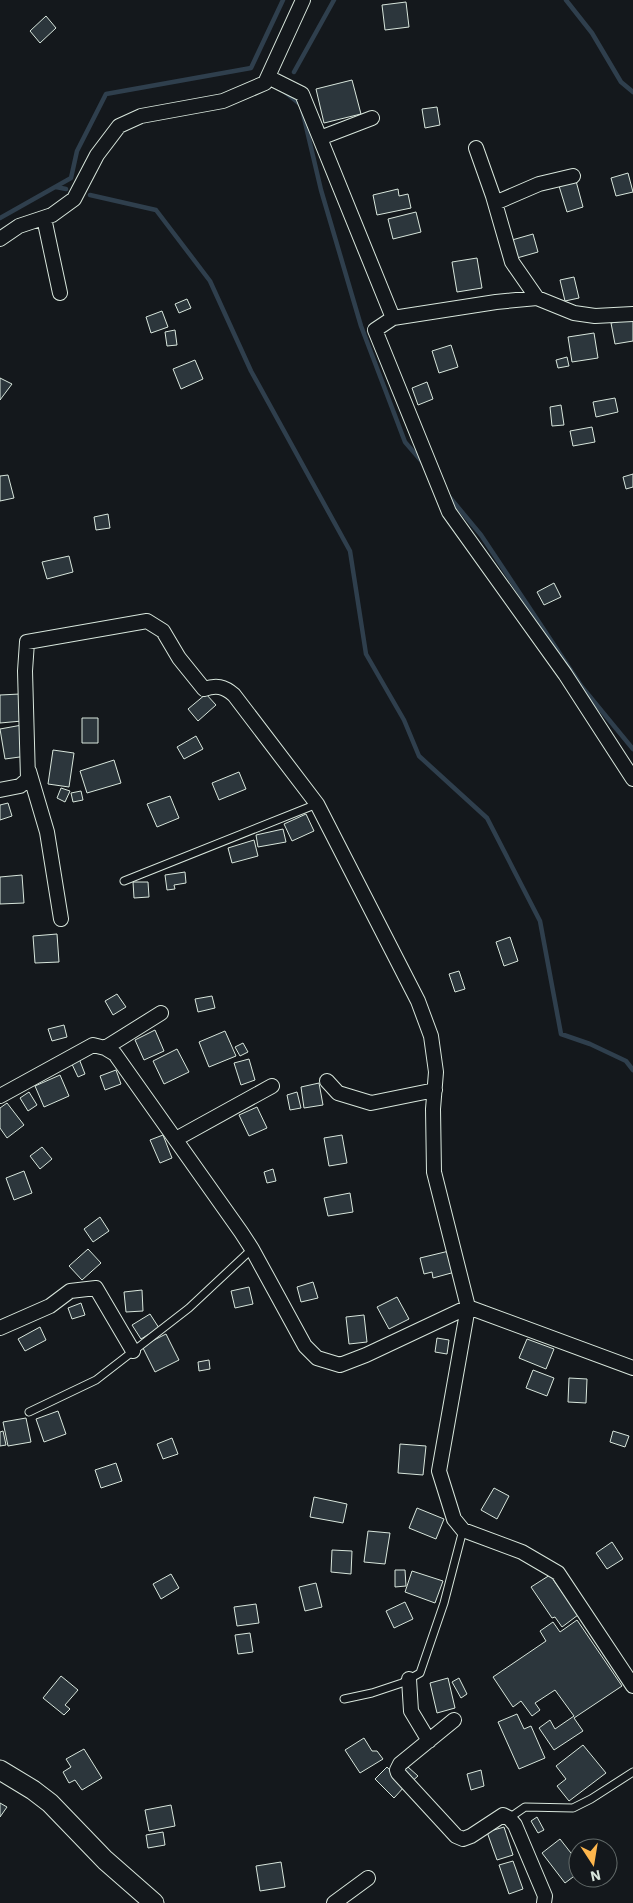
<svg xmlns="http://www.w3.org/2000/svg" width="633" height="1903" viewBox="0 0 633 1903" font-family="'IBM Plex Sans',sans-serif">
	<rect width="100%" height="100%" fill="#14181c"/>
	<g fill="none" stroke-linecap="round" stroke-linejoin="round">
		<path stroke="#2f3f4d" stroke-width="4.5" d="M566,0L592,33L621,82L633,92
			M294,72L334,0
			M285,92L301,105L321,190L361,326L405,442L424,464
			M56,187L66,189
			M90,195L156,210L210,281L251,371L350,551L366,654L404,720L419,756L487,818L540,921L561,1034L590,1044L626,1061L633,1070
			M0,218L71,178L77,151L106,94L251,68L283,0
			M447,494L481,535L582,687L633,749"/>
	</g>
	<path fill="#2c363c" stroke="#d8e6dc" d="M406,2L409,27L385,30L382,5Z
		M46,16L56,28L40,43L30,31Z
		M352,80L361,114L324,123L316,89Z
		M437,107L440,125L425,128L422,109Z
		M628,173L633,192L616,196L611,178Z
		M576,181L583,207L567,212L559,186Z
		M398,189L399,196L408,194L411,208L377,215L373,195Z
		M416,212L421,232L393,239L388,219Z
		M533,234L538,252L517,258L512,240Z
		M477,258L482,288L457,292L452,262Z
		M574,277L579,298L565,301L560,280Z
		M187,299L191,308L179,313L175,304Z
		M162,311L168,327L151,333L146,317Z
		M633,319V341L615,344L611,323Z
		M175,330L177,345L167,346L165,332Z
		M594,333L598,358L572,362L568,337Z
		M451,345L458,367L439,373L432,351Z
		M567,357L569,366L558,368L556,360Z
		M195,360L203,379L181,389L173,369Z
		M0,378L12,384L0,400Z
		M427,382L433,399L418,405L412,388Z
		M615,398L618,412L596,417L593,402Z
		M561,405L564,425L552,426L550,407Z
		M592,427L595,442L573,446L570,431Z
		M633,474V487L626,489L623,477Z
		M8,475L14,498L0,501V476Z
		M108,514L110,528L96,530L94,517Z
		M69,556L73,572L47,579L42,562Z
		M554,583L561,597L544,605L537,592Z
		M20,694L22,721L0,723V695Z
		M206,694L216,705L198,721L188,709Z
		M82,718H98V743H82Z
		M22,725L27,756L5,759L0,729Z
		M196,736L203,749L184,759L177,747Z
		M53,750L74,753L69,787L48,784Z
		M114,760L121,783L87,793L80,771Z
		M239,772L246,789L219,800L212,783Z
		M61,788L70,791L65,802L57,798Z
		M81,791L83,800L73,802L71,793Z
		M170,796L179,818L157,827L147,804Z
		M8,803L12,816L0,820V805Z
		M306,814L314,831L292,841L284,824Z
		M283,829L286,842L258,847L256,835Z
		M254,840L258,856L232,863L228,848Z
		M185,872L186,883L174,885L175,889L167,890L165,875Z
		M22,875L24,903L0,904V877Z
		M133,882H148L149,897L134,898Z
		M57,934L59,962L35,963L33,936Z
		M510,937L518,961L504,966L496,942Z
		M459,971L465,989L455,992L449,974Z
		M117,994L126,1007L113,1015L105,1001Z
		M212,996L215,1008L198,1012L195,999Z
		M64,1025L67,1037L52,1041L48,1029Z
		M155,1030L164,1051L144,1060L135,1040Z
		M225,1031L236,1056L209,1067L199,1042Z
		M243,1043L248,1052L240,1056L235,1047Z
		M177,1049L189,1072L164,1084L153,1061Z
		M78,1056L85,1074L78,1077L70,1060Z
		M249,1059L255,1080L241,1085L234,1063Z
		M116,1070L121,1084L105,1090L100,1076Z
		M60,1075L69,1096L44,1107L35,1086Z
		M319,1083L323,1105L304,1108L301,1087Z
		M29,1092L37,1105L28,1111L20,1098Z
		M297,1092L301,1108L290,1110L287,1095Z
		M7,1103L24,1125L7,1138L0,1128V1108Z
		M257,1107L267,1128L249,1136L239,1115Z
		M163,1135L172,1158L160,1163L150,1140Z
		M342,1135L347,1163L329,1166L324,1138Z
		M42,1147L52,1159L40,1169L30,1156Z
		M273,1169L276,1181L267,1183L264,1172Z
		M24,1171L32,1193L14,1200L6,1178Z
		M350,1193L353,1212L328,1216L324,1198Z
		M100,1217L109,1231L93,1242L84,1229Z
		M88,1249L101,1263L82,1280L69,1266Z
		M449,1251L455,1272L433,1278L432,1272L424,1274L420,1258Z
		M313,1282L318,1298L301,1302L297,1287Z
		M249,1287L253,1304L235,1308L231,1291Z
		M142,1290L143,1311L126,1312L124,1292Z
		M397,1297L409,1319L389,1329L377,1307Z
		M81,1303L85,1315L72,1319L68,1308Z
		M150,1314L159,1328L141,1339L132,1325Z
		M364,1315L367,1342L349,1344L346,1317Z
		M40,1327L46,1340L25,1351L18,1339Z
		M166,1334L179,1360L155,1372L142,1346Z
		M437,1338L449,1340L447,1354L435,1352Z
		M527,1339L554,1349L546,1369L519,1358Z
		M209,1360L210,1369L199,1371L198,1362Z
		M533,1370L554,1378L547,1396L526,1388Z
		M569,1378L587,1379L586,1403L568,1402Z
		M58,1411L66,1434L44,1442L36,1419Z
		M26,1418L31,1442L8,1446L3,1422Z
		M3,1431L6,1445L0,1446V1432Z
		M613,1431L629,1436L625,1447L610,1442Z
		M172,1438L178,1454L163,1459L157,1444Z
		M400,1444L426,1446L423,1475L398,1473Z
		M116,1463L122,1481L101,1488L95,1470Z
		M494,1488L509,1496L497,1519L481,1510Z
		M314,1497L347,1504L343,1523L310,1517Z
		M417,1508L444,1519L436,1539L409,1528Z
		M368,1531L390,1533L385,1564L364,1562Z
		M612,1542L623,1559L607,1569L596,1553Z
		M332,1550L352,1551L351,1574L331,1572Z
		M395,1570H405L406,1586L395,1587Z
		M412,1571L443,1581L435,1603L405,1592Z
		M171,1574L179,1588L161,1599L153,1584Z
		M550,1575L578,1615L562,1627L555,1617L552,1618L531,1587Z
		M316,1583L322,1607L305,1611L299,1587Z
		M405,1602L413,1619L394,1628L386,1611Z
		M256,1604L259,1623L237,1626L234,1607Z
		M577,1620L622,1686L574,1718L583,1731L554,1750L539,1728L550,1720L555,1729L574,1716L555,1690L535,1703L540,1710L532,1716L521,1701L513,1707L493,1677L546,1641L540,1631L553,1622L560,1632Z
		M250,1633L253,1652L238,1654L235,1635Z
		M61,1676L78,1690L65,1705L70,1709L64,1715L43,1698Z
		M448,1678L455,1708L437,1713L430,1683Z
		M459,1678L467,1694L461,1698L452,1682Z
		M517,1714L524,1729L531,1726L545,1758L519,1769L498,1722Z
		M364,1738L372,1751H377L383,1759L360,1773L345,1750Z
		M583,1745L606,1773L569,1801L557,1786L566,1779L556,1766Z
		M84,1749L102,1778L82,1790L75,1780L69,1783L63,1772L71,1767L66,1759Z
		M387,1767L405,1786L394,1798L375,1779Z
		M408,1767L418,1776L410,1783L401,1774Z
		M481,1770L484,1786L471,1790L467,1774Z
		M0,1803L7,1807L0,1817Z
		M171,1805L175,1826L149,1831L145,1810Z
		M537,1817L544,1830L538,1833L531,1821Z
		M504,1827L513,1855L497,1860L487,1832Z
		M163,1832L165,1845L148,1848L146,1835Z
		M560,1839L578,1862V1865L573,1869L577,1874L565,1883L542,1853Z
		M513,1861L523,1889L509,1894L499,1865Z
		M281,1862L285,1887L260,1891L256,1866Z"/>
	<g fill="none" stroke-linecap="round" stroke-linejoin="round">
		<defs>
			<path id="lane" d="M124,881L317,804
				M29,1412L96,1380L189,1308L252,1249
				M344,1699L372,1693L402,1683L420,1673L444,1603L463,1530
				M509,1818L525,1807L573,1808L591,1799L633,1772"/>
			<path id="street" d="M268,77L302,94L393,318L496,302L537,298L574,313L595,316L633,314
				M320,138L372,118
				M476,148L493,196L512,262L537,298
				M495,203L539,184L573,176
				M44,218L60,293
				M0,239L19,226L52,215L74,199L97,155L119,126L141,116L223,101L265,83L303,0
				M393,318L375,330L449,512L565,674L633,779
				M29,771L47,832L61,919
				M0,790L20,786L28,779L25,671L27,642L147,621L163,631L179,658L204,689C216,685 224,686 234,695L317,804L418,1001L431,1036L436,1072L433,1109L434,1172L468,1307L439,1471L454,1519L463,1530L522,1552L558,1573L633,1686
				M105,1048L161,1013
				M327,1081L338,1093L371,1103L435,1090
				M0,1096L93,1045L105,1048L115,1054L241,1232L252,1249L305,1346L317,1358L340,1365L366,1355L468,1307L633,1368
				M176,1139L272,1086
				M0,1328L50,1306L70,1291L96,1288L133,1351
				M409,1679L411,1711L429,1741
				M454,1720L400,1764L397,1770L398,1773L456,1836L463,1839L471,1836L503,1815L509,1818L515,1825L545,1896L544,1903
				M334,1903L368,1878"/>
			<path id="secondary" d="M0,1770L33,1790L50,1803L105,1860L154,1903"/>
		</defs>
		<use href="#lane" stroke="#d8e6dc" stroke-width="9"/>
		<use href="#street" stroke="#d8e6dc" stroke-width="16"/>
		<use href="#secondary" stroke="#d8e6dc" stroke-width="21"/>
		<use href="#lane" stroke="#14181c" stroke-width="7"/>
		<use href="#street" stroke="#14181c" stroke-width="14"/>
		<use href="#secondary" stroke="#14181c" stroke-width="19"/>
	</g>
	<g transform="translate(593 1863) rotate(168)"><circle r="24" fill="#14181c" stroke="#626a69"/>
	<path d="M0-4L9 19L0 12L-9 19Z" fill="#ffb74d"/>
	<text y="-8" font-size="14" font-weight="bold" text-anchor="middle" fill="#d8e6dc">N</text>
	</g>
</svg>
